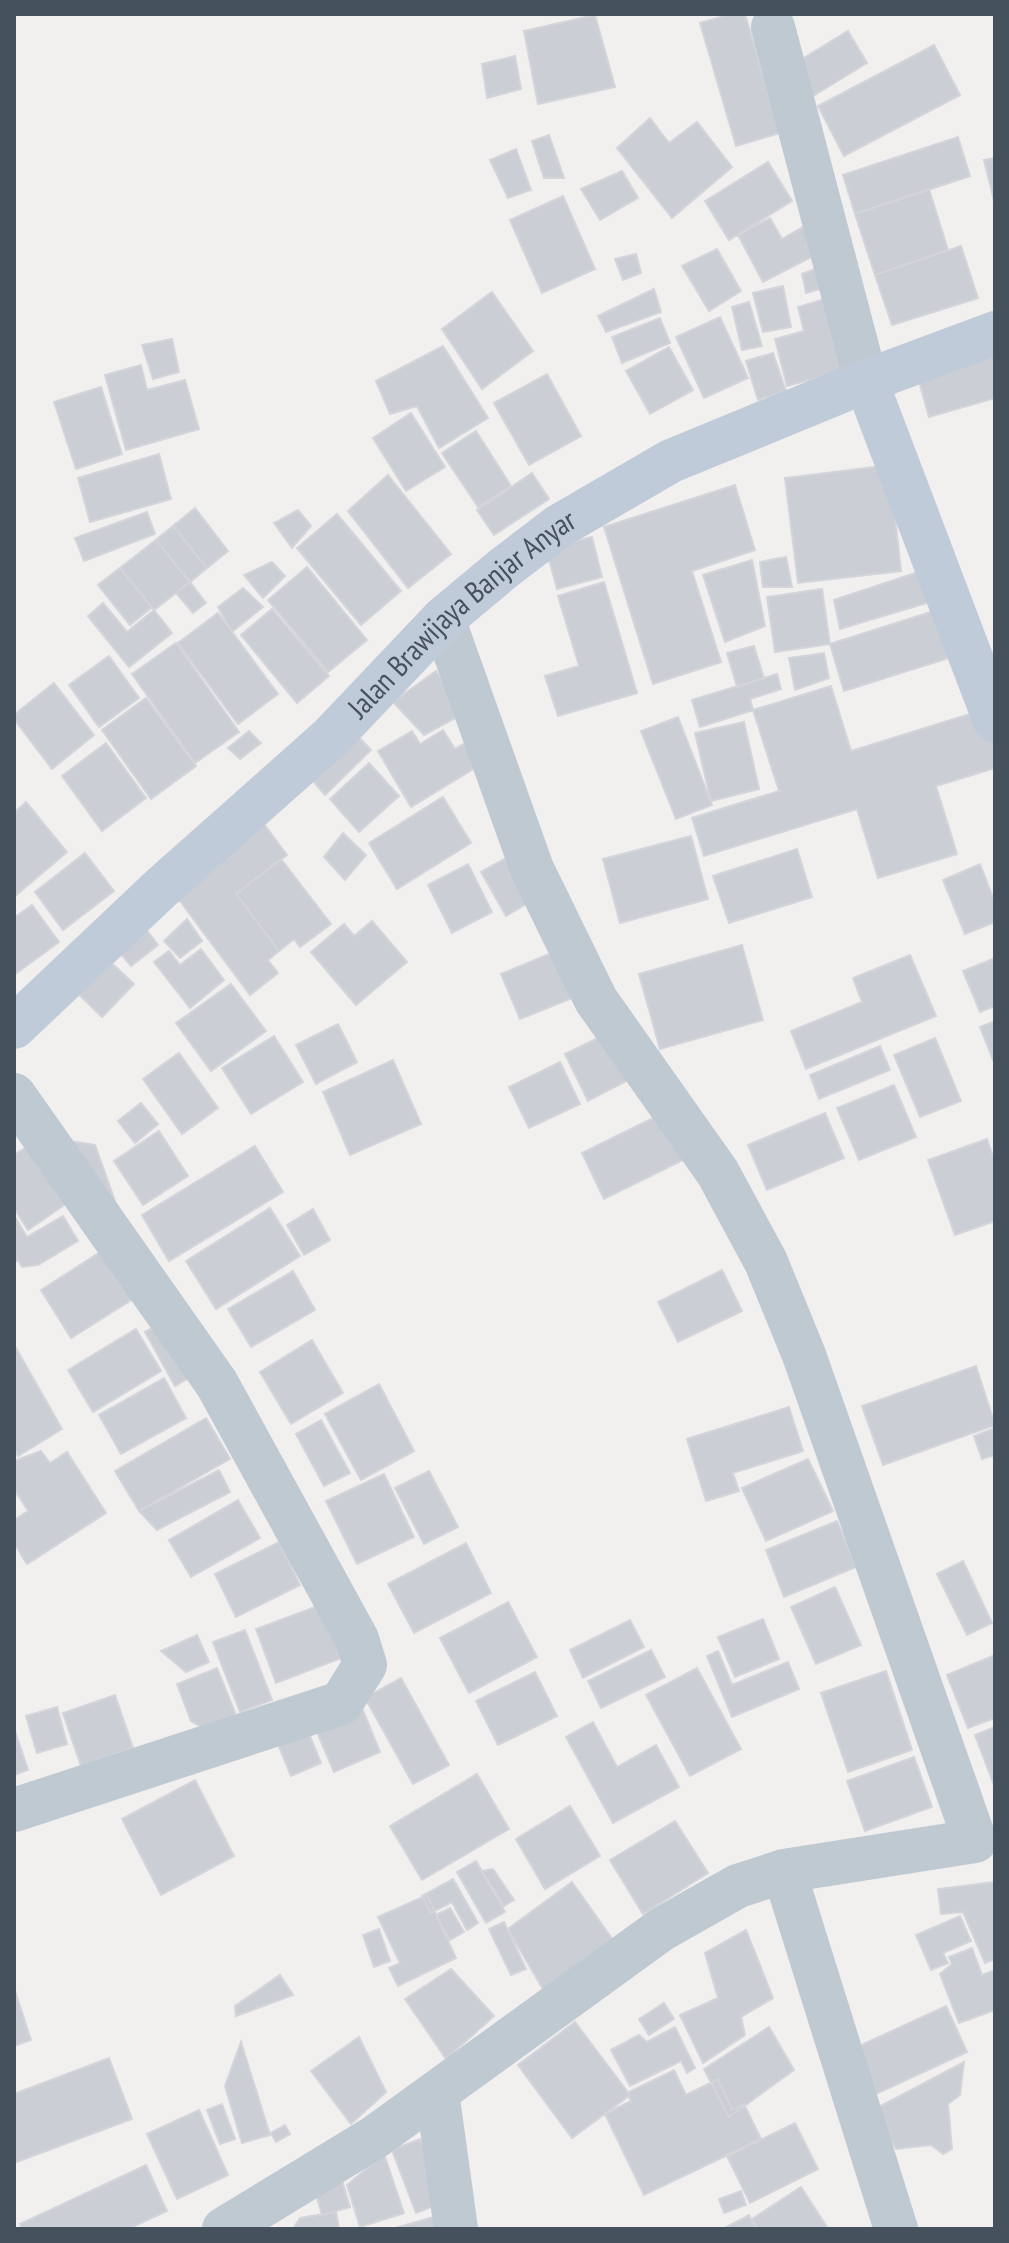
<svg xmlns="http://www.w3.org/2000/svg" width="1009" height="2243" viewBox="0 0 1009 2243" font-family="'PT Sans Narrow',sans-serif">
	<rect width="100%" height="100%" fill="#f2efef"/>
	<path fill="#cbced4" stroke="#d3d5db" stroke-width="2" d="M731,14H745L780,133L736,146L700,23Z
		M595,15L615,87L538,104L524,31Z
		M848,31L867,63L808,99L789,67Z
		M934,45L960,95L844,156L818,106Z
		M515,56L521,89L487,98L482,64Z
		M650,118L669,143L697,122L732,167L672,218L617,148Z
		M549,135L564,178H544L532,141Z
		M958,137L970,176L855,214L843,175Z
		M516,149L531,190L508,198L490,160Z
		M995,158V205L984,160Z
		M768,162L792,201L729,240L705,201Z
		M622,171L638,198L600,220L581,189Z
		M929,189L948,250L875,275L855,214Z
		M563,196L595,269L542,293L510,220Z
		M770,218L782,239L803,227L817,254L763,282L738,235Z
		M961,246L978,298L892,325L875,275Z
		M717,249L741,291L709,311L682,266Z
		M636,254L641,273L623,280L615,259Z
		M829,264L834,285L806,293L802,274Z
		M783,286L791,327L763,332L753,293Z
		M654,289L661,312L606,332L598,316Z
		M492,292L533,351L482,389L442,329Z
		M835,296L854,368L787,386L775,339L804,331L798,307Z
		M749,302L762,346L742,350L732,307Z
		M720,317L748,378L704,398L676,337Z
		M660,318L670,343L622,363L612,337Z
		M172,339L179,372L153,379L142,345Z
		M443,346L488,418L439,448L417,406L390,414L376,381Z
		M669,347L693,390L650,414L626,371Z
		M995,351V398L929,417L917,374Z
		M773,353L786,391L758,400L746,361Z
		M141,365L147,390L185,380L199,429L126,450L105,375Z
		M547,374L581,436L529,465L494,403Z
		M101,387L122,454L76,469L54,402Z
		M411,413L445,467L406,491L373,438Z
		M476,431L511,486L478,507L442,453Z
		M159,454L171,499L90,522L78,478Z
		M889,465L901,571L798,583L785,478Z
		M532,473L549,499L494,535L477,510Z
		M388,475L451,554L408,588L348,511Z
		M735,485L755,550L692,571L721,662L653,684L604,527Z
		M195,508L228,551L207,568L173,526Z
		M298,510L311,526L292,548L274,523Z
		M147,512L155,534L84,561L75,538Z
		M337,514L401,591L361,625L297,548Z
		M173,526L207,568L190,582L156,540Z
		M592,537L602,577L557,589L546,548Z
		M156,540L190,582L154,610L120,568Z
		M786,557L792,587H763L760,562Z
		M752,560L765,626L725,642L703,575Z
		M272,562L285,576L263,598L244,575Z
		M307,567L367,640L328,672L268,600Z
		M120,568L152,607L130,625L98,585Z
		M924,570L930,602L840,629L834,600Z
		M190,582L206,603L193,613L176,593Z
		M604,582L637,693L558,716L545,676L579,666L558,596Z
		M243,588L263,607L232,632L218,607Z
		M822,589L830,644L775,652L767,597Z
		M103,603L127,632L154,610L172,633L129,667L88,616Z
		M943,608L958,655L844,691L830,644Z
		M272,609L329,676L297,703L241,635Z
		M218,613L278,694L238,724L178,643Z
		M176,643L239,732L195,763L132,674Z
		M754,646L764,678L737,687L727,653Z
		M824,653L829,678L795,690L789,658Z
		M109,656L139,698L99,727L69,685Z
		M436,671L463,714L424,735L393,702Z
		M777,674L781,689L750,699L753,710L700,727L692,700Z
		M54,683L94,735L52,769L14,719V715Z
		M831,686L851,751L986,709L995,740V768L936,786L957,854L878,878L857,809L704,856L692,818L779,791L753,710Z
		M146,698L196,766L151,799L102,730Z
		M678,717L712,805L676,819L641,731Z
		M744,722L759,789L711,801L695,733Z
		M352,730L371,750L325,795L306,773Z
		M443,730L455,749L472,739L485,762L411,807L378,751L412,731L420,744Z
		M249,731L261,743L240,759L228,748Z
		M106,743L146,798L102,831L62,776Z
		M369,763L399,796L359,832L330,799Z
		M443,797L471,843L397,889L369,843Z
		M26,802L67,852L14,897V813Z
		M264,824L287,855L236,894L279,951L268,960L278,973L250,995L174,893Z
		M343,833L366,855L345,880L324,857Z
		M691,836L708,899L620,923L603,859Z
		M797,849L812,897L729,923L713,876Z
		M85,853L114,891L63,930L35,892Z
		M515,853L540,896L506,916L481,872Z
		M281,859L331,924L300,947L294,939L279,951L236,894Z
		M468,864L492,912L452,933L428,885Z
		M980,864L995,903V922L965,934L943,880Z
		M32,905L59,942L14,975V918Z
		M187,919L202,941L180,958L164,941Z
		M372,921L407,962L356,1005L311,952L344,924L354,936Z
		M145,928L158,945L131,966L112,943Z
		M742,945L763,1020L660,1049L639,974Z
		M566,947L585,993L520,1019L501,974Z
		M201,949L224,980L190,1008L154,962L169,951L180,965Z
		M103,955L134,984L102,1017L72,988Z
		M910,955L936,1016L806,1069L791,1031L862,1002L853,978Z
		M995,958V1006L980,1012L963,971Z
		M231,984L266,1031L211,1071L176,1023Z
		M995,1021V1065L980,1027Z
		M338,1024L357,1062L316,1084L296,1045Z
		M608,1033L630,1079L588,1101L565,1054Z
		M274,1036L303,1082L251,1114L222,1068Z
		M935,1038L961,1101L920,1117L894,1055Z
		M880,1046L890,1070L819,1099L810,1075Z
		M179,1053L218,1108L182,1134L143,1079Z
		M393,1060L421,1124L350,1155L323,1092Z
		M560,1062L580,1104L529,1128L509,1087Z
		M894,1085L916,1137L859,1160L837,1108Z
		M141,1103L158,1124L135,1143L118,1121Z
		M663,1113L685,1159L604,1199L582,1153Z
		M825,1113L844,1158L767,1190L748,1145Z
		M159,1131L188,1176L143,1205L114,1161Z
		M987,1139L995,1162V1221L955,1235L928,1160Z
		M69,1141L95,1145L115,1201Z
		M34,1142L73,1199L28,1230L14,1208V1155Z
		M255,1146L283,1192L169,1261L142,1215Z
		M270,1208L300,1256L216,1309L186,1261Z
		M313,1209L330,1240L304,1255L287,1225Z
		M14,1215L27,1237L63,1216L78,1241L38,1265L22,1267L18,1260L14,1263Z
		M102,1251L133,1299L71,1338L41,1290Z
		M722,1270L742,1311L678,1342L658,1302Z
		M293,1271L315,1310L251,1347L228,1309Z
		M169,1319L199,1372L175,1386L145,1332Z
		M136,1329L161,1371L93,1412L68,1370Z
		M312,1340L343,1393L291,1424L260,1372Z
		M16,1348L62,1429L18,1456L14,1447V1349Z
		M976,1366L995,1425L883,1465L862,1406Z
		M164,1378L186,1418L121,1454L99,1415Z
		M379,1384L414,1451L361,1480L325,1414Z
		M789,1407L803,1451L733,1473L739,1491L706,1501L687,1439Z
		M206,1418L230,1459L139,1511L115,1471Z
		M321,1420L350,1473L324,1486L296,1434Z
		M995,1428V1455L982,1459L974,1436Z
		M41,1451L50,1463L67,1452L106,1513L27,1564L14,1543V1520L28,1511L14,1489V1461Z
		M808,1459L833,1511L766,1541L742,1488Z
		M219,1470L230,1492L157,1530L139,1511Z
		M429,1471L458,1527L424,1544L395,1488Z
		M384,1474L414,1537L357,1564L326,1501Z
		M238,1500L260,1538L191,1577L169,1540Z
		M837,1521L856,1567L784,1597L766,1550Z
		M279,1542L300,1585L236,1617L215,1574Z
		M466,1543L491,1593L414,1633L388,1584Z
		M963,1561L992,1623L967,1635L937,1574Z
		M835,1587L861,1645L816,1664L791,1607Z
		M508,1602L537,1657L469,1693L440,1638Z
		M323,1604L344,1657L276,1683L256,1629Z
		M763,1619L779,1659L735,1677L718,1637Z
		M630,1620L644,1647L583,1678L570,1650Z
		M245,1630L272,1700L240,1712L213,1642Z
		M197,1635L209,1662L186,1672L161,1651Z
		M651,1650L665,1677L601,1708L588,1681Z
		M718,1651L732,1685L788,1662L799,1689L732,1717L707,1656Z
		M995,1655V1718L968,1728L947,1675Z
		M217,1668L236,1715L203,1728L191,1721L177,1684Z
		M697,1668L741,1749L690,1776L646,1695Z
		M886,1671L912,1750L848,1772L821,1693Z
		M535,1672L557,1716L498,1745L476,1701Z
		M401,1678L449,1765L413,1784L365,1698Z
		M115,1695L133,1748L81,1766L63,1713Z
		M360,1703L380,1752L334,1772L313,1723Z
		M57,1707L67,1744L37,1753L26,1716Z
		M593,1722L617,1767L656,1745L679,1787L613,1823L566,1737Z
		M305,1724L321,1763L291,1776L275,1737Z
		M995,1727V1788L975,1735Z
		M14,1728L28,1770L14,1775Z
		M914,1757L932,1807L865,1831L847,1781Z
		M477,1774L509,1829L422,1880L390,1826Z
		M195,1780L234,1856L161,1895L122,1819Z
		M570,1806L600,1856L545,1889L516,1839Z
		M675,1821L708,1873L643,1914L610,1860Z
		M476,1861L505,1912L486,1923L457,1872Z
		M493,1869L514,1900L504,1906L482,1871Z
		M453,1879L478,1923L467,1930L452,1902L431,1913L422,1896Z
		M572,1882L613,1940L544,1991L508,1929Z
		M995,1882V1959L985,1963L963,1912L941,1914L938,1889Z
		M427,1895L456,1958L398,1986L389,1968L400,1963L378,1917Z
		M450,1908L464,1932L450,1940L436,1915Z
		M960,1916L971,1941L943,1953L948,1963L931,1970L916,1935Z
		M504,1922L526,1969L511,1975L489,1929Z
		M379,1929L390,1961L374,1967L363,1935Z
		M746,1930L773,1998L741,2017L745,2035L703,2063L680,2015L718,1998L705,1953Z
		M972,1948L982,1975L995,1970V2010L959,2023L940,1974L952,1964L949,1957Z
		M451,1969L494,2016L446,2059L405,1999Z
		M280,1975L293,1995L236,2016L235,2006Z
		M15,1991L31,2040L14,2046V1991Z
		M664,2003L674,2019L649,2035L639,2019Z
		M946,2006L967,2052L876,2094L855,2048Z
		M575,2022L630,2095L572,2138L518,2065Z
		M675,2027L695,2068L687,2073L681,2061L630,2086L611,2050L639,2035L647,2042Z
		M769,2027L794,2070L729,2117L704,2069Z
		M359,2037L386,2092L351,2124L311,2071Z
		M241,2042L270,2135L242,2143L225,2086Z
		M109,2058L132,2119L14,2163V2094Z
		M964,2062L960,2095L948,2104L952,2149L943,2154L931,2145L896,2149L875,2109Z
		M674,2070L686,2095L718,2079L732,2110L744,2104L761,2139L644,2195L605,2114L631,2101L627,2093Z
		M222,2104L235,2139L220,2144L207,2110Z
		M199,2110L228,2175L177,2199L147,2134Z
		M795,2123L818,2169L750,2203L727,2156Z
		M285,2125L290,2134L276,2142L271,2133Z
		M420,2139L445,2202L416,2213L392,2150Z
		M384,2154L404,2213L360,2227L347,2185Z
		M146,2165L167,2211L128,2229H22L20,2224Z
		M341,2177L350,2207L322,2215L313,2184Z
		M801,2187L827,2227L823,2229H758L752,2219Z
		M741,2191L746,2205L724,2213L719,2199Z
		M336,2212L339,2229H293L300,2218Z
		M441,2215L445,2229H395V2228Z
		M749,2215L756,2229H723Z"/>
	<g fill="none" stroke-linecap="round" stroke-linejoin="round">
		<path stroke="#bfc9d2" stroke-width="44" d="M773,27L866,381
			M14,1095L217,1384L357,1639L365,1665L341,1703L14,1810
			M784,1871L896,2229
			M437,2092L456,2229
			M224,2229L375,2137L662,1929L738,1886L784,1871L975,1841L804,1355L766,1262L718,1173L596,1000L532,869L443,619"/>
		<g stroke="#c0cbd9" stroke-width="44">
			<path d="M866,381L995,721"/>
			<path id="s1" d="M14,1027L161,888L331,737L443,619L504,568L559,526L671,461L866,381L995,333"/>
		</g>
	</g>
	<g text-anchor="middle" stroke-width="6" stroke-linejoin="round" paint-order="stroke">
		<g font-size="30" fill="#46515e" stroke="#fff">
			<text dy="10" stroke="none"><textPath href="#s1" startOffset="610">Jalan Brawijaya Banjar Anyar</textPath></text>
		</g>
	</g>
	<rect width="1009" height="2243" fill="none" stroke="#46515e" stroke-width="32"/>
</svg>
